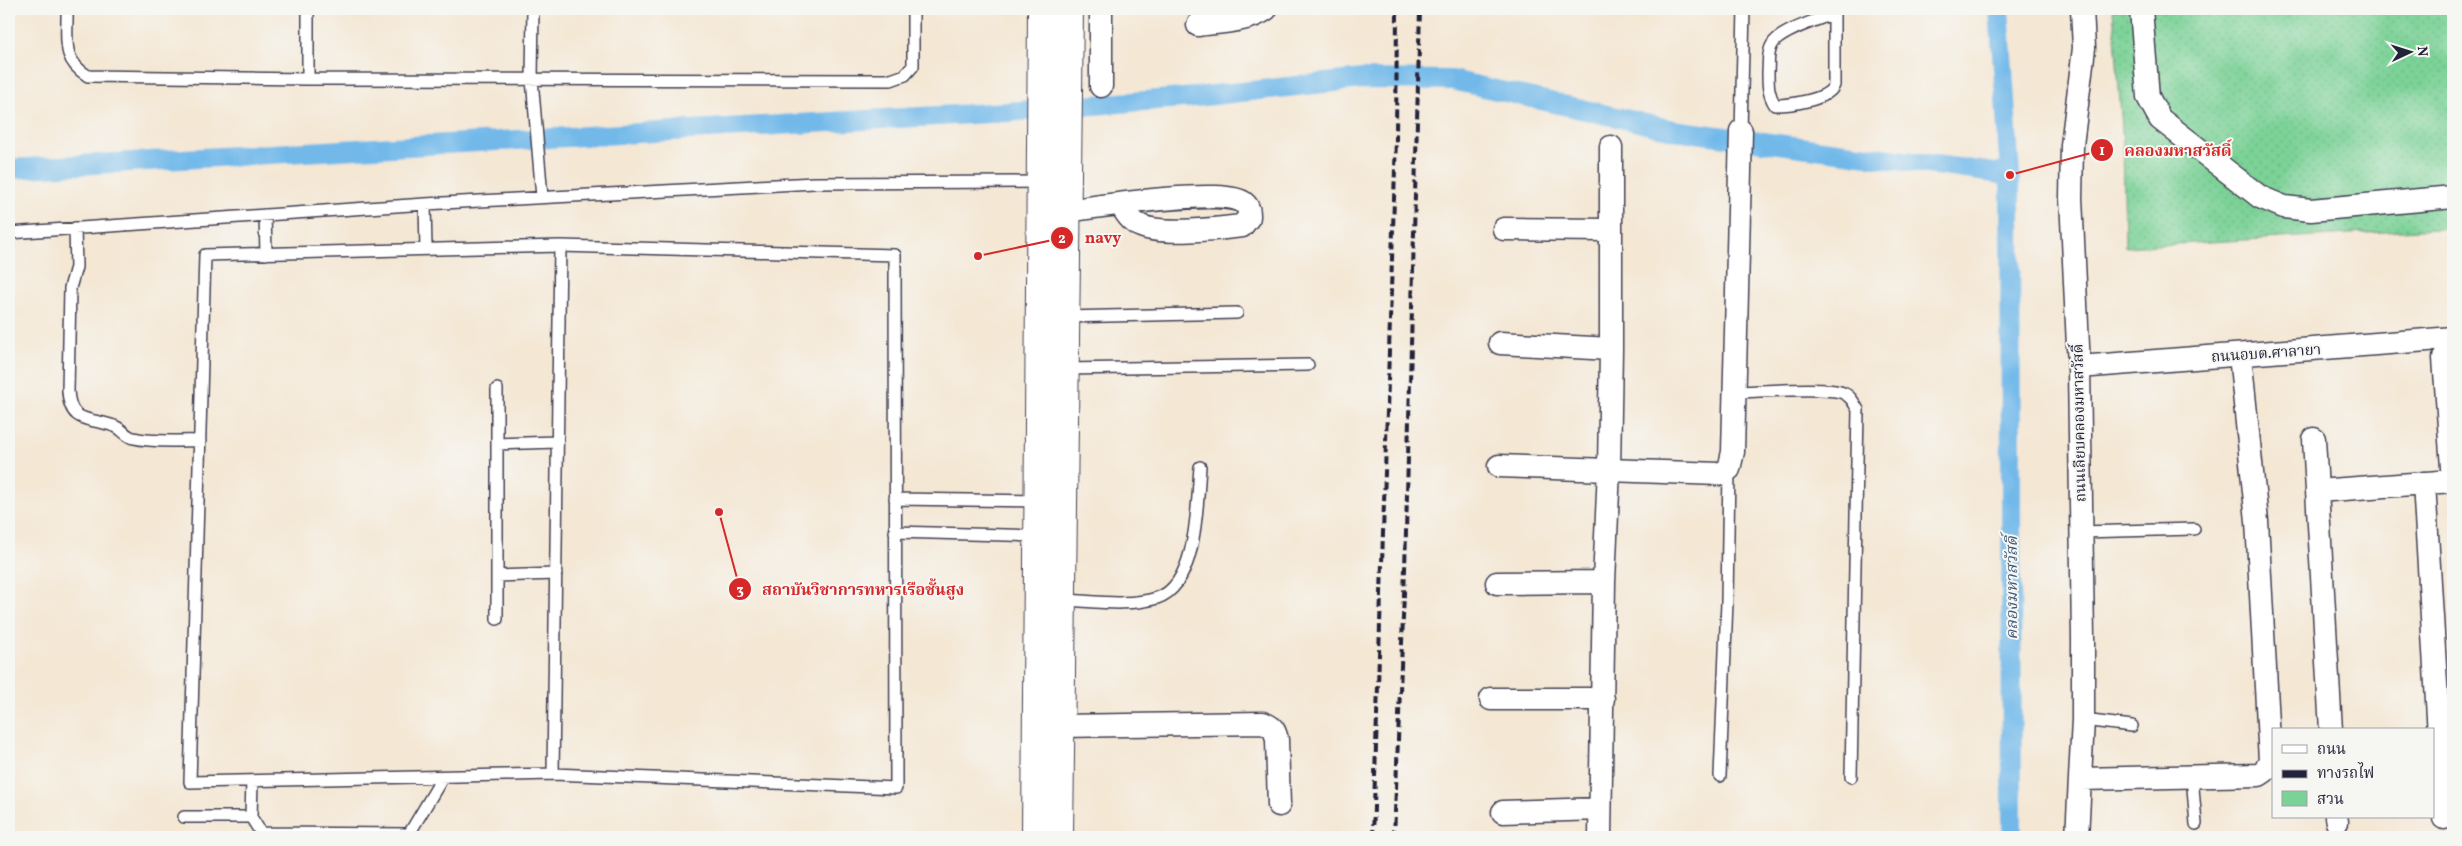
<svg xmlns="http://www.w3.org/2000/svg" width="2462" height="846" viewBox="0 0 2462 846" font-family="Vollkorn,'Noto Serif Thai',serif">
	<defs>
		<pattern id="green-dots" width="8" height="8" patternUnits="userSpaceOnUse" patternTransform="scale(1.25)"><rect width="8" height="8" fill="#7bd297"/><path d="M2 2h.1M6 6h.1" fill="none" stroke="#6ab483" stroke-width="1.8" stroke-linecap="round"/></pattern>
	</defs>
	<rect width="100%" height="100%" fill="#f6f6f2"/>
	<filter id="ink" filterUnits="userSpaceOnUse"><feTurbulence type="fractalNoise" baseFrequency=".02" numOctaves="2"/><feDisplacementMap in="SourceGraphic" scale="10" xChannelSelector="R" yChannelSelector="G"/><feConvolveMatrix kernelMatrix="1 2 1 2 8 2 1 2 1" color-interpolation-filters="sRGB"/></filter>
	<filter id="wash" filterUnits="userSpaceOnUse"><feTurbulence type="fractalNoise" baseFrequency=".0096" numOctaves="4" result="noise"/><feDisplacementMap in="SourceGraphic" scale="20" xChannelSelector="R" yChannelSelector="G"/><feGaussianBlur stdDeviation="1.12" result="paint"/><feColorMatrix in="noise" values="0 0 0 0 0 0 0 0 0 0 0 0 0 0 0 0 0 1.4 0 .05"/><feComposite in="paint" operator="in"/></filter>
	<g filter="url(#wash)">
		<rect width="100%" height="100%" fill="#f4e7d4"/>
		<path fill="url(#green-dots)" stroke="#4e7a69" d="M2113,9H2453V228L2125,247L2123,142Z"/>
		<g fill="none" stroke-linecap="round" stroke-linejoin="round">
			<path stroke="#72b9ea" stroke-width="20" d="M1999,9L2010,175L2012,837
				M9,169L1007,112L1195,97L1362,79L1452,80L1673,130L2010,175"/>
		</g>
	</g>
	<g filter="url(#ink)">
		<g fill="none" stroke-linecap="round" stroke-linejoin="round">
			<defs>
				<path id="service" d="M67,9C68,38 60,59 88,76L308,79L891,80L905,75L913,66V9
					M308,9V79
					M533,9L532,79L542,197
					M1834,9V85C1829,100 1790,105 1775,105C1768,94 1768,85 1768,72C1769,63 1767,53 1772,45C1779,31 1819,20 1834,13
					M1741,131L1744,9
					M425,204L426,249
					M265,215L266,254
					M75,228L76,267L70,288L68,391C70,425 90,417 114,426C122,428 126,437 134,438C154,443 179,440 200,441
					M9,233L425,204L814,183L1040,182
					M560,246L895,255L896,788L553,774L190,782L205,255Z
					M1065,317L1237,313
					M1065,369L1308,365
					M497,389V444
					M1734,392C1756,392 1826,386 1843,393C1851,396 1854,403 1858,410L1851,777
					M895,499L1038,501
					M895,532L1038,536
					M2081,532L2194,529
					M497,576L556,574
					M1062,600C1092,601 1128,607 1157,598C1198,585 1197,502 1200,467
					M497,619V444L557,442
					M2083,720L2132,726
					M553,774L560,246
					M1720,776L1727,602L1729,469
					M2192,776L2196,824
					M252,781L251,817L261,833V837
					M184,817H251
					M261,833L409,834
					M409,837V834L443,777"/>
				<path id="minor" d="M2141,9L2148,97L2160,119L2260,197L2284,207L2311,210L2453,197
					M1198,25C1220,22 1248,22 1266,9
					M1101,86V9
					M1066,211C1095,207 1225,187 1244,203C1249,207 1249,211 1249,217L1242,226C1220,229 1161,235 1141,226C1131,222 1126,213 1120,204
					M1504,229L1611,230
					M1500,343L1611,349
					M2444,358L2453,481
					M2079,367L2453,338
					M2314,439L2331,730
					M1499,466L1719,474L1729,469L1733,452L1741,131
					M2424,483L2444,818
					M2317,491L2453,481
					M1497,583L1604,582
					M1491,699H1603
					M1060,726L1263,723C1273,727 1275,730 1277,740L1279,805
					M2081,779L2259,775L2265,771L2270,761L2257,521L2240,355
					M1503,812L1600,809
					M2336,817L2337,822
					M1600,837L1604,582L1609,469L1611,349V147
					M2077,837L2083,720V639L2079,367L2071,198L2072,145L2084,48L2082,9"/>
				<path id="secondary" d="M1036,837L1042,9
					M1059,837L1069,9"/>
			</defs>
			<use href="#service" stroke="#424052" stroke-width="14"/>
			<use href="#minor" stroke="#424052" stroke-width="25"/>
			<use href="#secondary" stroke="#424052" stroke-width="30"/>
			<use href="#service" stroke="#fff" stroke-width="11"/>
			<use href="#minor" stroke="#fff" stroke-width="22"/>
			<use href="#secondary" stroke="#fff" stroke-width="28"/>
			<path stroke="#22223b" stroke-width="4" stroke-dasharray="8 4" stroke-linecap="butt" d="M1373,837L1396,138L1397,9
				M1394,837L1405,569L1420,9"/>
		</g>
	</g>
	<g text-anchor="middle" stroke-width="4" stroke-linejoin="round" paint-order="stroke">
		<g font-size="15" fill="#22223b" stroke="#f6f6f2">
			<text transform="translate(2266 353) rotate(-4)" y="5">ถนนอบต.ศาลายา</text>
			<text transform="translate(2079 423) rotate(-91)" y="5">ถนนเลียบคลองมหาสวัสดิ์</text>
		</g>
		<g font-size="16" font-style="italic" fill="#3e5778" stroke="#f6f6f2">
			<text transform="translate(2011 588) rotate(-90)" y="6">คลองมหาสวัสดิ์</text>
		</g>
	</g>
	<path fill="none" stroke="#d62828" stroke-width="2" d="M2010 175L2102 150M978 256L1062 238M719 512L740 589"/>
	<g fill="#d62828" stroke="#f6f6f2" stroke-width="2">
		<circle cx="2010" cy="175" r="5"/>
		<circle cx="978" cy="256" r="5"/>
		<circle cx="719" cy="512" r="5"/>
		<circle cx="2102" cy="150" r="12"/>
		<circle cx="1062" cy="238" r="12"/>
		<circle cx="740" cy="589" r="12"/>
	</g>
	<g font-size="15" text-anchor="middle" font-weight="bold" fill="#fff">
		<text x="2102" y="155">1</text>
		<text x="1062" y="243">2</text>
		<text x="740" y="594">3</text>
	</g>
	<g font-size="16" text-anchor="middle" font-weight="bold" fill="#d62828" stroke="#f6f6f2" stroke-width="4" stroke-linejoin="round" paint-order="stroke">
		<text x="2178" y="156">คลองมหาสวัสดิ์</text>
		<text x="1103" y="243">navy</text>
		<text x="863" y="595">สถาบันวิชาการทหารเรือชั้นสูง</text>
	</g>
	<rect width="2462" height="846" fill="none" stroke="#f6f6f2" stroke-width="30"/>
	<rect x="2272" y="728" width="162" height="90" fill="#f6f6f2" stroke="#a1a1a9"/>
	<rect x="2282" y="745" width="25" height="8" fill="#ffffff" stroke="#a1a1a9"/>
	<text x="2317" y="754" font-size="15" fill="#22223b">ถนน</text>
	<rect x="2282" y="770" width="25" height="8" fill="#22223b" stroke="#a1a1a9"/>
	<text x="2317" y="778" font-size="15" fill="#22223b">ทางรถไฟ</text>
	<rect x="2282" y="791" width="25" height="15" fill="#7bd297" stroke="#a1a1a9"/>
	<text x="2317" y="804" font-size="15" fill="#22223b">สวน</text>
	<g transform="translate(2410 52) rotate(86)" stroke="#f6f6f2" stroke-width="4" paint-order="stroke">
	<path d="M0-4L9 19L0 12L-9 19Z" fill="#22223b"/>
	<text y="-8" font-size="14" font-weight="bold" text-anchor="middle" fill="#22223b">N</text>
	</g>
</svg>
